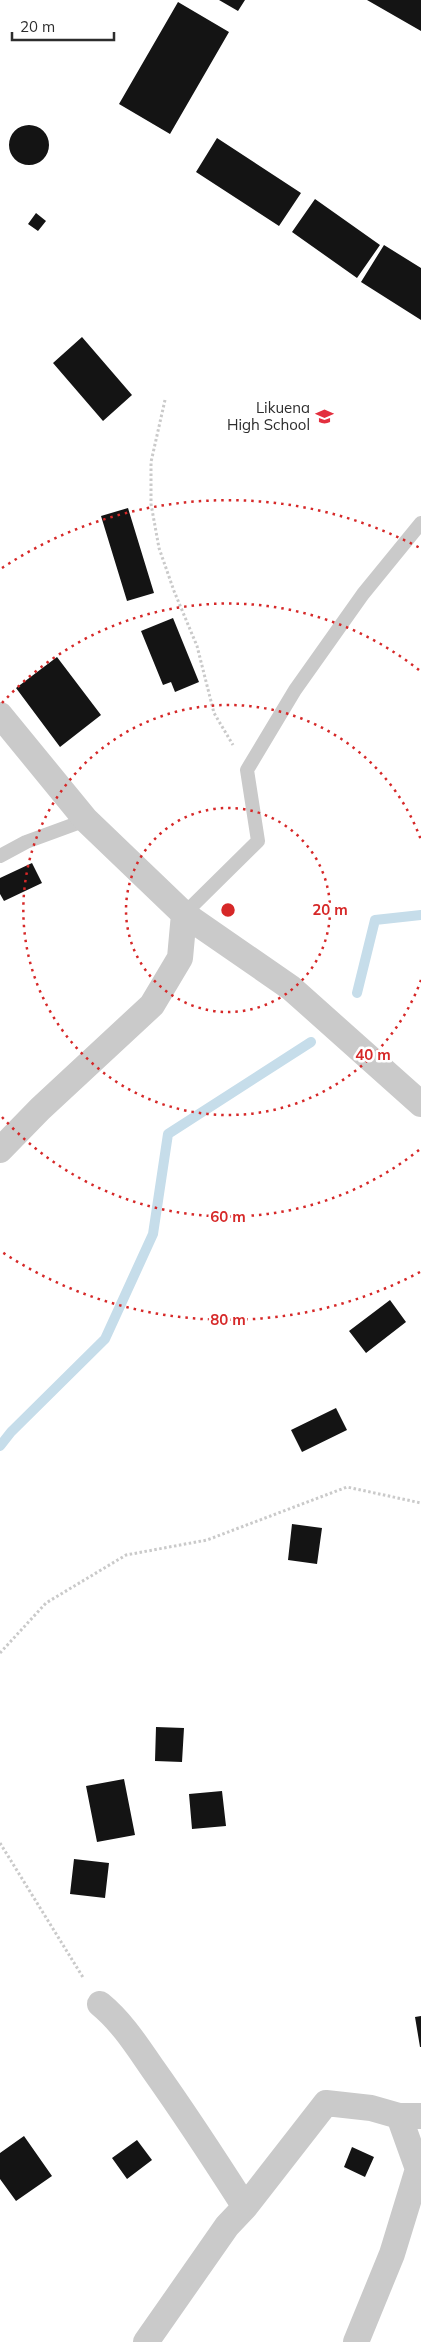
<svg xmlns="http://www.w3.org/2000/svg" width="421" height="2342" viewBox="0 0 421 2342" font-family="Mulish,sans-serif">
	<rect width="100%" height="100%" fill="#fff"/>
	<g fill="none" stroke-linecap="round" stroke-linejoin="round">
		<path stroke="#c6ddea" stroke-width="10" d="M357,993L375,920L421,915
			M0,1446L11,1432L105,1339L153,1234L168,1134L311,1042"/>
	</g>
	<path fill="#141414" d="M219,0H245L238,11Z
		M367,0H421V31Z
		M178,2L229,32L170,134L119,104Z
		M9 145a20 20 0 1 1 40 0a20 20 0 1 1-40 0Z
		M217,138L301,193L279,226L196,172Z
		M315,199L380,245L357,278L292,232Z
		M36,213L46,221L38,231L28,224Z
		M384,245L421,268V320L361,282Z
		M82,337L132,395L103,421L53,363Z
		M128,508L154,593L127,601L101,516Z
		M173,618L199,682L175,692L171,682L163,685L141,631Z
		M57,657L101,715L60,747L16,688Z
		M32,863L42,883L4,901L0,894V878Z
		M390,1300L406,1322L366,1353L349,1331Z
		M336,1408L347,1430L302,1452L291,1430Z
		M292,1524L322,1528L317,1564L288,1560Z
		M156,1727L184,1728L182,1762L155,1761Z
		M124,1779L135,1835L97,1842L86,1786Z
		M222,1791L226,1826L192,1829L189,1794Z
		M74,1859L109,1863L105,1898L70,1894Z
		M421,2016V2047H420L415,2017Z
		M24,2136L52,2176L16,2201L0,2179V2153Z
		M137,2140L152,2160L127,2179L112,2158Z
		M352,2147L374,2157L365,2177L344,2167Z"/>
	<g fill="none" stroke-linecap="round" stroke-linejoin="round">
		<path stroke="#cacaca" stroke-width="3" stroke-dasharray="2.5 2.5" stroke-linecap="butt" d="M165,400L151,462V504L159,548L174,591L197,646L214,713L233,745
			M0,1653L46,1603L126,1555L207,1540L347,1487L421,1503
			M0,1843L84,1979"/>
		<path stroke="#cacaca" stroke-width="14" d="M0,856L26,842L86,820
			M184,914L258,841L247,770L295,690L363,594L421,523"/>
		<path stroke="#cacaca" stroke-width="26" d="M0,715L86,820L184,914L291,988L421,1104
			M0,1150L40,1109L152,1005L180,958L184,914
			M100,2004C122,2022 137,2046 153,2069C185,2114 215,2160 245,2207
			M146,2342L227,2226L245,2207L326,2103L371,2108L399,2116H421
			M356,2342L392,2254L418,2169L399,2116"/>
	</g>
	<g fill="none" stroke="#d62828" stroke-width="2.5" stroke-dasharray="2.5 5">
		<circle cx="228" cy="910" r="102"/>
		<path d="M421 980A205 205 0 1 1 421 840"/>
		<path d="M419 1150A307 307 0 0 1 2 1117M2 703A307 307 0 0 1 419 670"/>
		<path d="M420 1272A410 410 0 0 1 2 1252M2 568A410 410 0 0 1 420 548"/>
	</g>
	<defs>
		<symbol id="school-bare" viewBox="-9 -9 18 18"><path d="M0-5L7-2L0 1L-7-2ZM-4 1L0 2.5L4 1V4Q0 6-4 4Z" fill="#e32f3e" stroke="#fff" stroke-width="2.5" paint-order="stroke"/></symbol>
	</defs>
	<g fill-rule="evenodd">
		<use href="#school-bare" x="312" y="404" width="25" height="25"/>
	</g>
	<g text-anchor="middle" stroke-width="5" stroke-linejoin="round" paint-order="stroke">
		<g font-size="15" fill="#2d2d2d" stroke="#fff" text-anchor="end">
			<text x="310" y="413">Likuena<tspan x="310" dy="17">High School</tspan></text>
		</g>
	</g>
	<circle cx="228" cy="910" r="8" fill="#d62828" stroke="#fff" stroke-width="2.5"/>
	<g font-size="15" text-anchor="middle" font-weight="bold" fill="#d62828" stroke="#fff" stroke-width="5" stroke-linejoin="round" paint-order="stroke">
		<text x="330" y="915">20 m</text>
		<text x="373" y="1060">40 m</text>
		<text x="228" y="1222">60 m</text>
		<text x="228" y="1325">80 m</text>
	</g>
	<path d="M12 32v8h102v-8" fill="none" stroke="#2d2d2d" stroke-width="2.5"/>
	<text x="20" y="32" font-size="15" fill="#2d2d2d" stroke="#ffffff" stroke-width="4" paint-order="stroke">20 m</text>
</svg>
